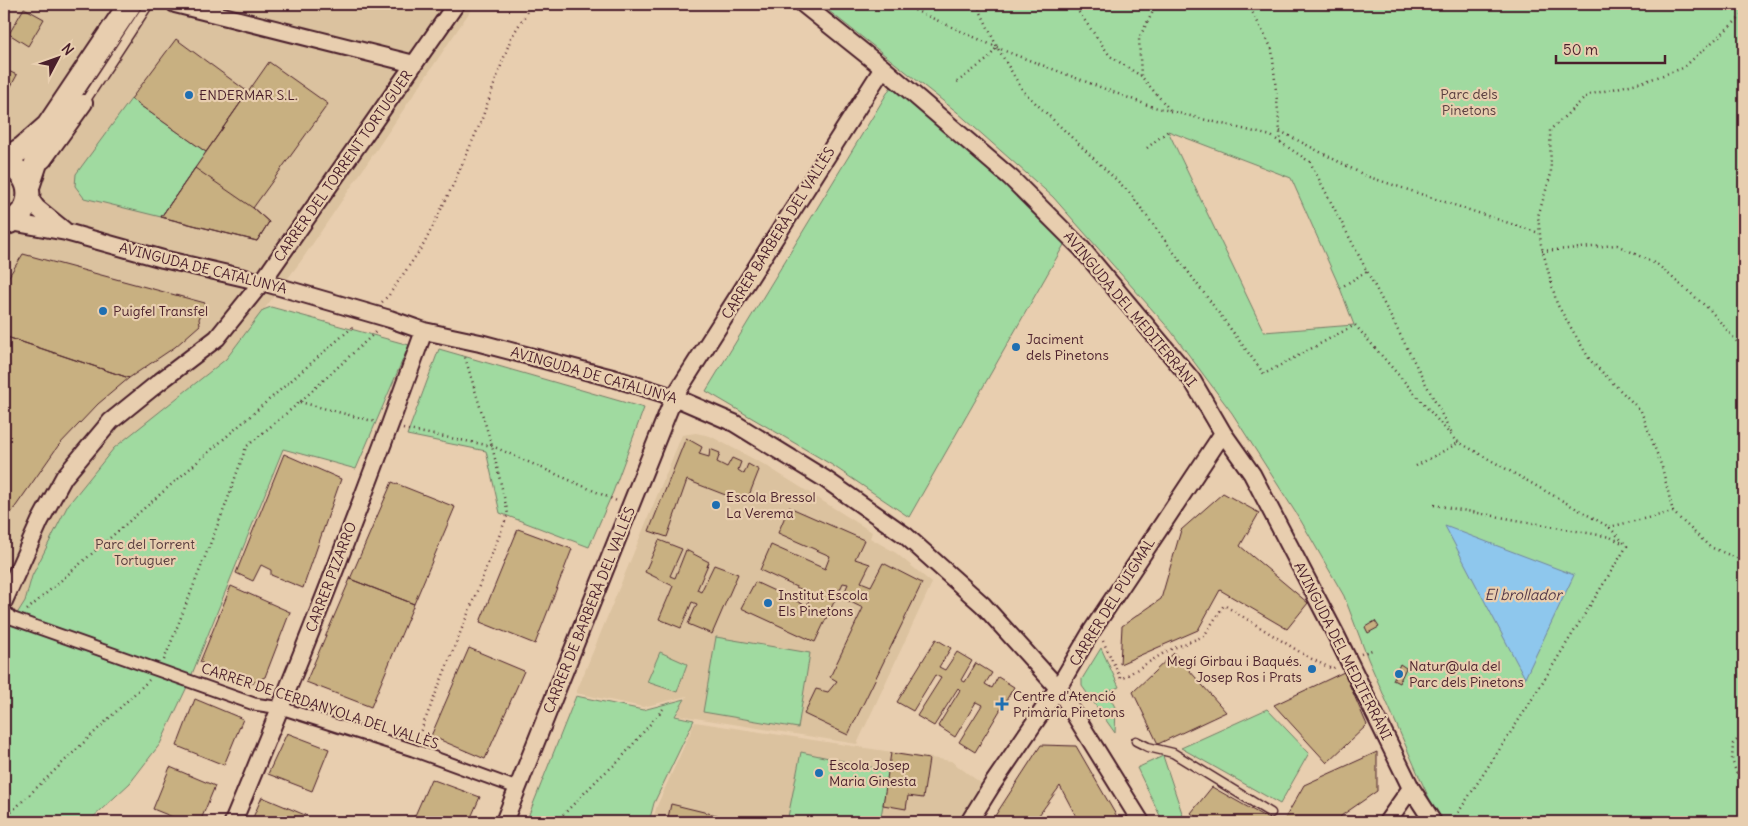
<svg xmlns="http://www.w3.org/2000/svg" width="1748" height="826" viewBox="0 0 1748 826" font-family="Delius,sans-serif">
	<rect width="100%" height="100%" fill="#e8ceaf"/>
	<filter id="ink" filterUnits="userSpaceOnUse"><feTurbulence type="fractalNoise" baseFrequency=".02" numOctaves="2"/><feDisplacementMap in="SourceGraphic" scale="10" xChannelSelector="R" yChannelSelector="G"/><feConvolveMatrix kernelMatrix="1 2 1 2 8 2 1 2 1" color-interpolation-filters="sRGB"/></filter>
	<g filter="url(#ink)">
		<path fill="#dbc29f" d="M4,4H475L301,261L226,359L182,395L32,576L25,601L6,631H4Z
			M696,433L710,436L765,465L872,532L870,538L896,553L932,583L857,744L677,715L687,696L643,707L576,693L682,435Z
			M695,722L951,761L982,784L959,822H652L657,806Z"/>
		<path fill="#a0daa0" stroke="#757c66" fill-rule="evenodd" d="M820,4H1744V822H1444L1434,809L1418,774L1368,659L1344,596L1301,521L1232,413L1171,331L1053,197L957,112ZM1168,131L1291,178L1340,288L1354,325L1264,332Z
			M892,85L1005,181L1065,243L909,517L832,465L706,391Z
			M131,99L206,152L161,217L84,198L75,186L76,174Z
			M271,307L409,345L356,469L283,449L186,689L160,744L130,783L88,822H4V631H6L25,601L32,576L68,505L114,448L226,359L263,310Z
			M439,349L644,408L613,492L589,547L500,513L486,451L407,435Z
			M716,637L810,653L798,728L703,712Z
			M1101,648L1119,687L1107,692L1116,709L1115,733L1082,686V679Z
			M660,652L687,664L677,692L647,682Z
			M576,696L643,710L685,699L675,716L694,720L654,803L649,822H526Z
			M1267,709L1309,753L1280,804L1181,748Z
			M801,752L889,771L880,822H787Z
			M1163,756L1185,822H1163L1137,768Z"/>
		<path fill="#8ec7ed" stroke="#73849f" d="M1445,526L1574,575L1525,678Z"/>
		<path fill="#c8b081" stroke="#4a1f2b" d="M24,8L44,19L28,46L9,34Z
			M176,39L248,92L206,152L131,99Z
			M269,62L328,104L253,208L269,222L257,241L161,217Z
			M4,69L17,75L4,99Z
			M195,168L253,208L269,222L257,241L161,217Z
			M23,254L205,303L199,319L200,325L175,347L129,378L4,336V284Z
			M4,336L129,378L98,404L58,446L11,513L4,528Z
			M686,438L702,447L699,454L709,457L710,449L720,453L717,462L727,467L732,458L741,462L738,470L744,474L748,464L759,470L746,503L687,480L667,537L649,531Z
			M284,454L341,479L303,588L271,575V570L261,565L253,581L236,573Z
			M392,482L455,507L414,604L350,579Z
			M1223,493L1259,513L1240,546L1308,603L1287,629L1220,590L1198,630L1120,664L1122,626L1161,599L1181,530Z
			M789,507L864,540L855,559L870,564L861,582L871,586L883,563L922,583L848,735L804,714L816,689L828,692L837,681L830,677L863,608L842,598L848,584L843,583L815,642L741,608L755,582L807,606L811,594L760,570L771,545L825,569L830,556L778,533Z
			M518,529L572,549L535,644L480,622Z
			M659,540L682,549L670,576L675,578L686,550L709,562L697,590L701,592L714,565L738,574L712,634L688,624L697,604L692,602L681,628L659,619L673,586L645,572Z
			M350,579L414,604L371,707L306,682Z
			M231,586L290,612L265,677L250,684L200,662Z
			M1375,621L1379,627L1368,633L1365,627Z
			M936,639L951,648L939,667L945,670L957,652L972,661L961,680L965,682L976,663L992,673L985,684L992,688L998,677L1014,687L975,752L959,742L982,705L976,702L955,737L938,726L960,690L958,688L934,726L917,716L941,678L935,675L913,711L897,702Z
			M469,648L524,671L485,759L431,736Z
			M1174,653L1226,712L1158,744L1133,692Z
			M1400,664L1406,668L1399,683L1393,680Z
			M1344,672L1367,725L1327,763L1274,705Z
			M195,699L243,719L224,765L177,746Z
			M287,733L329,749L312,791L268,774Z
			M1041,745L1076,746L1120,822H1079L1060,786L1034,822H991Z
			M1377,752V791L1341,816L1339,822H1283L1304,785Z
			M891,753L929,759L923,798L908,796L906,809L883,805Z
			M170,767L215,786L200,822H185L153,809Z
			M431,779L480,797L469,822H418L413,820Z
			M1212,787L1274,822H1202L1191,813Z
			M262,797L305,815L301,822H251Z
			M671,804L745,822H667Z"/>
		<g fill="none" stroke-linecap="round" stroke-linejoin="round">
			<defs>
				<path id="service" d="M84,103L149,4
					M1136,741L1148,747L1173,753L1271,813"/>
				<path id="pedestrian" d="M4,610L11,618L254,704L281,708L413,750L517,788"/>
				<path id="minor" d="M175,4L414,64
					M803,4L883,68L1011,178L1082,249L1192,380L1223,433L1252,474L1336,635L1411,788L1433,822
					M43,160L84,103
					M28,196L37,208L64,230
					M11,222L66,232L163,259L262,282L390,319L424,331L480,343L616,379L674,397L734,423L825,479L906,536L983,605L1058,688L1141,822
					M4,601L40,521L64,477L111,421L158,383L217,338L262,282L456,4
					M233,822C301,660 365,496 424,331
					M504,822L674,397L883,68
					M969,822L992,785L1058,688L1091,632L1223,433
					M1387,822L1411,788"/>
				<path id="secondary" d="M4,160L23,148L48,126L130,4
					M4,163C36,174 37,214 4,224
					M28,187L48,127"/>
			</defs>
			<use href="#service" stroke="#4a1f2b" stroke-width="11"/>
			<use href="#pedestrian" stroke="#4a1f2b" stroke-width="15"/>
			<use href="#minor" stroke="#4a1f2b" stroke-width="20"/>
			<use href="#secondary" stroke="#4a1f2b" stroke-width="26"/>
			<path stroke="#4a1f2b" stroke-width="2.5" stroke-dasharray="1 4" stroke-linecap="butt" d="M901,4L1005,51L1150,106L1271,136L1310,162L1452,434
				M977,4L997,47L1023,91L1129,192L1264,374L1355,325L1455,440L1609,527L1627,546L1524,712L1452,822
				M1073,4L1110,56L1141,76
				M1157,4L1139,38L1141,76L1170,110
				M1248,4L1272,49L1281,143
				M957,82L988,59L997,47
				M1280,131L1366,176L1539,233
				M1147,148L1168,131
				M1542,251L1617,245L1658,265L1710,310L1744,350
				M1340,288L1367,271
				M382,302L389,295L424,244L452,187L480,124L511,38L532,4
				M300,402L376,422
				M403,429L492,446L617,501
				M1416,466L1460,442
				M1434,505L1610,537L1624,544
				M1673,512L1662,467L1641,411L1590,360L1557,304L1541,244L1538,216L1551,174L1550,130L1588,95L1646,81L1683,68L1744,14
				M1609,527L1673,512L1710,547L1744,561
				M27,610L355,325
				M1103,641L1121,679L1169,650L1204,636L1224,605L1308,657L1332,669L1335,667
				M1361,654L1375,649
				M164,660L226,504L246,447L300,402L378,330
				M1744,733L1733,744L1732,760L1744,795
				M417,740L508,514L492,446L464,354
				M4,819L149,680
				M556,822L601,776L618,762L663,709"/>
			<use href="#service" stroke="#e8ceaf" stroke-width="8"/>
			<use href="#pedestrian" stroke="#e8ceaf" stroke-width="11"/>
			<use href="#minor" stroke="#e8ceaf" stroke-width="16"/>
			<use href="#secondary" stroke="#e8ceaf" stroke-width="22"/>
		</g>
	</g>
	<g fill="#1f6fb2" stroke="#e8ceaf" stroke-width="2">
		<circle cx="189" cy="95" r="5"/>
		<circle cx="103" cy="311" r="5"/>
		<circle cx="1016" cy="347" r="5"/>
		<circle cx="716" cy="505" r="5"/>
		<circle cx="768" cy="603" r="5"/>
		<circle cx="1312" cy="669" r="5"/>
		<circle cx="1399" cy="674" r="5"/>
		<path d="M999.5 696.5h5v5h5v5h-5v5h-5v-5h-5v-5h5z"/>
		<circle cx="819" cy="773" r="5"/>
	</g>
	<g text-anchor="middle" stroke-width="4.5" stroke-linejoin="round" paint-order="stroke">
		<g font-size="14" fill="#573b3d" stroke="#e8ceaf">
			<text x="1469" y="99">Parc dels<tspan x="1469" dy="16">Pinetons</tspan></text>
			<text x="145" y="549">Parc del Torrent<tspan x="145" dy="16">Tortuguer</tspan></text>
		</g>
		<g font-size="14" fill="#4a1f2b" stroke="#e8ceaf" text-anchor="start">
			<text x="199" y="100">ENDERMAR S.L.</text>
			<text x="113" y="316">Puigfel Transfel</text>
			<text x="1026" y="344">Jaciment<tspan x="1026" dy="16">dels Pinetons</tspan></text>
			<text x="726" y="502">Escola Bressol<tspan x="726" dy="16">La Verema</tspan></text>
			<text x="778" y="600">Institut Escola<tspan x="778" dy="16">Els Pinetons</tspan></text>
			<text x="1302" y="666" text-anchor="end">Megí Girbau i Baqués.<tspan x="1302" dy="16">Josep Ros i Prats</tspan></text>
			<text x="1409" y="671">Natur@ula del<tspan x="1409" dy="16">Parc dels Pinetons</tspan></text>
			<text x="1013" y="701">Centre d'Atenció<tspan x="1013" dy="16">Primària Pinetons</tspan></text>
			<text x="829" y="770">Escola Josep<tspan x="829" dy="16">Maria Ginesta</tspan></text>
		</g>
		<g font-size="14" fill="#4a1f2b" stroke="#e8ceaf">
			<text transform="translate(343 166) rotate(-55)" y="5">CARRER DEL TORRENT TORTUGUER</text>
			<text transform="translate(778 233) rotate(-58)" y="5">CARRER BARBERÀ DEL VALLÈS</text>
			<text transform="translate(203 268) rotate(14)" y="5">AVINGUDA DE CATALUNYA</text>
			<text transform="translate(1130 309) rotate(50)" y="5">AVINGUDA DEL MEDITERRÀNI</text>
			<text transform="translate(594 375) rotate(16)" y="5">AVINGUDA DE CATALUNYA</text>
			<text transform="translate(331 577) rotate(-69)" y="5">CARRER PIZARRO</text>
			<text transform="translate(1112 602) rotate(-58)" y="5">CARRER DEL PUIGMAL</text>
			<text transform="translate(589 610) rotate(-68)" y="5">CARRER DE BARBERÀ DEL VALLÈS</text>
			<text transform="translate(1343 651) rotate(63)" y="5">AVINGUDA DEL MEDITERRÀNI</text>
			<text transform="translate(320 706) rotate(18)" y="5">CARRER DE CERDANYOLA DEL VALLÈS</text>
		</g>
		<g font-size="15" font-style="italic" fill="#543848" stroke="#e8ceaf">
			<text x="1523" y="600">El brollador</text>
		</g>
	</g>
	<rect width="1748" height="826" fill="none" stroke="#e8ceaf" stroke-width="20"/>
	<rect x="10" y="10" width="1728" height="806" fill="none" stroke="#4a1f2b" stroke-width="2" filter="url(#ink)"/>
	<g transform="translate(58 58) rotate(49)" stroke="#e8ceaf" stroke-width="4" paint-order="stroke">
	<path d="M0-4L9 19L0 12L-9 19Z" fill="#4a1f2b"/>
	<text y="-8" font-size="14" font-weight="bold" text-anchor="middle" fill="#4a1f2b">N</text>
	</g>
	<path d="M1556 55v8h109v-8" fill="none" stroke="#4a1f2b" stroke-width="2.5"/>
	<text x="1563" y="55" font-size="15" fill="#4a1f2b" stroke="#e8ceaf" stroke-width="4" paint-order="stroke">50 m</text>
</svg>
